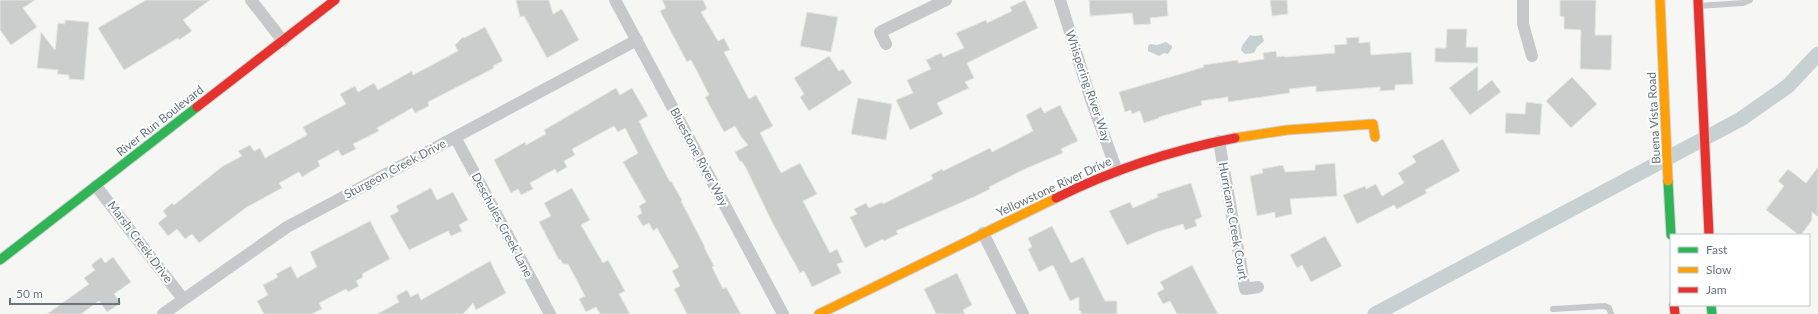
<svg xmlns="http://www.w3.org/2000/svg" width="1818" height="314" viewBox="0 0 1818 314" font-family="Lato,sans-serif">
	<rect width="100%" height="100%" fill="#f6f6f5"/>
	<path fill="#c8d1d2" d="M1250,35L1255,36L1262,35L1264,41L1257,47L1254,53L1245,54L1241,50L1242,46Z
		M1166,42L1172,46V48L1168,54L1164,53L1159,56L1148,51V46L1150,44L1157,45Z"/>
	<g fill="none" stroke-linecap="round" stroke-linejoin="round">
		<path stroke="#c8d1d2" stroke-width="15" d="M1375,314L1741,119L1788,86L1818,54"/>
	</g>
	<path fill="#cbcdcd" stroke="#e6e6e4" d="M0,0H35L23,8L37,27L11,45L0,30Z
		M146,0H210L183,20L192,31L179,40L178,38L124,70L98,28Z
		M516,0H549L553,14L562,9L579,40L547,58L524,16L520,17Z
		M662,0H703L707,9L701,12L718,41L724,38L730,50L724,52L749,99L756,95L773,126L760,133L781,173L800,163L817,194L803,201L830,253L837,249L843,262L837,264L841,273L812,287L804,271L800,273L772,222L745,166L741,161L740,162L735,152L748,145L742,138L735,126L724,132L705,97L709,95L697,71L691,60L687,62L660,11L666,8Z
		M1025,0L1038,28L967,63L974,78L965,82L969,88L937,103L943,114L910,130L896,100L913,93L907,80L931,69L926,60L941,53L943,57L964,48L956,33L986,20L987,23L1012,11L1010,7Z
		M1089,0H1167L1168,16L1150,18L1151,24L1134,25L1132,13L1090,16Z
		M1270,0H1287L1288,14L1272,16Z
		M1560,0H1596L1595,35H1612L1611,70L1580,69L1581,30L1564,29V17L1560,16Z
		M807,12L838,17L831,52L800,46Z
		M65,20L89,22L84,80L69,79V75L57,74L58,70L37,68L41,32L55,50L58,23L65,24Z
		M485,27L503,61L493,66L494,68L428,102L429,106L415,113L412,108L377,128L379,131L353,144L356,149L342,156L338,150L318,161L320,166L302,177L299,172L279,183L282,188L247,207L199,243L192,234L185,239L177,229L168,236L158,223L167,216L163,211L172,203L174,205L223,166L242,156L238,151L250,145L254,151L260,148L265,158L307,135L303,127L346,104L340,94L355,86L358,92L374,83L378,90L412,71L413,75L458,51L455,45L463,37L464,38Z
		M1447,29H1467L1466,47H1478V63L1435,62V48H1446Z
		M1359,37V43L1370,42L1371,55L1411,52L1413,84L1395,85V90L1380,91V87L1316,92V86L1289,89L1290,93L1228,102V97L1201,101L1202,105L1159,117V118L1144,123L1140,111L1132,114L1131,110L1125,112L1119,92L1204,67L1203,65L1238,60V63L1264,59L1263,53L1276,51L1277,57L1284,56L1285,57L1335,53L1334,45L1347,44L1346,38Z
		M829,56L839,71L843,69L852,83L809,111L800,97L804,94L794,78Z
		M1478,66V91L1492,80L1501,92L1470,115L1449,88Z
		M1572,77L1597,104L1571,128L1546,101Z
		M616,88L620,95L632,88L648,116L639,121L647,138L670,182L671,181L682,200L681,201L705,247H704L714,266L712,267L723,289L726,287L741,314H687L674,289L680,286L672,271L679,267L657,228L653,231L649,223L643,226L637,216L642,213L639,206L646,202L623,162L638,153L625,128L618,132L614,126L572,149L575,155L564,161L567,167L557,173L555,169L530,183L533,189L521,195L518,189L511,193L494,160L525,142L526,145L546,134L544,130Z
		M858,98L892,104L886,140L851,134Z
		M1526,102L1542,104L1540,135L1505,133L1506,113L1525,114Z
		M1060,105L1078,141L1061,149L1063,153L1027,168L989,187L990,189L976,196L896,231L898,234L884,241L883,239L865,248L850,217L857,214L854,209L866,203L869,208L882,202L883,204L933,179L931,175L942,169L943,171L990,148L992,152L1033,131L1026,115L1041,107L1044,113Z
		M1443,139L1460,171L1425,190L1427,193L1397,209L1394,205L1357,224L1343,195L1365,186L1366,189L1376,184L1382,196L1404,183L1398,173L1416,162L1412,156Z
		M1335,163L1337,196L1290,199L1292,214L1275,218V212L1257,216L1250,176L1263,173L1262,169L1283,165L1285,172L1315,170V165Z
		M1818,167V217L1812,212V220L1801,235H1799L1766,210L1784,186L1778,181L1788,169L1806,183Z
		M1191,183L1202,217L1195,220L1197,226L1185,230L1183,224L1157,232L1127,245L1109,211L1130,202L1133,208L1158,197L1157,194Z
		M431,188L437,200L453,192L468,220L459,225L462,231L451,236L448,231L409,250L390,216L399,211L396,206Z
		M572,188L590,220L581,225L603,263L608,260L625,291L619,294L630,314H600L596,307L586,312L579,299L585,296L575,277L568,264H563L560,259L559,260L539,222L551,216L544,203Z
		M370,221L390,259L362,274L363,277L356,281L359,286L348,292L346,289L319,303L322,309L312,314H264L257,301L268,295L263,285L278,277L276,274L291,266L297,278L317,267L310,252Z
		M1052,226L1071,263L1083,257L1105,301H1117V314H1081V311H1079V297L1070,301L1053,265L1039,272L1028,249L1032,247L1028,238Z
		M1325,236L1342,266L1311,282L1302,265L1297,268L1290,255Z
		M101,257L105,263L113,257L131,282L114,294L121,303L107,312L99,301L81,314H47L89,284L84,278L95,270L91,265Z
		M490,261L506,293L476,310L473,303L463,314H377L399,302L396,296L407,290L411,297L418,293L421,300Z
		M1192,265L1218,314H1177L1170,301L1163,304L1157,293L1164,289L1160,282Z
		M957,273L972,305L963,310L965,314H936L924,289Z"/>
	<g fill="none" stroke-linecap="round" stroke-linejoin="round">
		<defs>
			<path id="fast" d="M1668,181L1671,235
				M0,260L197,107
				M1711,305L1712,314"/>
			<path id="slow" d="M1660,0L1668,181
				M1235,138L1287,130L1373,124L1375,137
				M819,314L1056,198"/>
			<path id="jam" d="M1698,0L1709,235
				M197,107L335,0
				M1056,198C1112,170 1173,150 1235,138
				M1674,305L1675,314"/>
		</defs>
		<use href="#fast" stroke="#d1d2d2" stroke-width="11"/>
		<use href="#slow" stroke="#d1d2d2" stroke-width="11"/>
		<use href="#jam" stroke="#d1d2d2" stroke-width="11"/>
		<path stroke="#c7c8c9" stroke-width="6" d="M1698,6L1743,3L1750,0
			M1553,309L1605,306L1609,308L1611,314"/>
		<path stroke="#c7c8c9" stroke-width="12" d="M251,0L283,41
			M615,0L783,314
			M1060,0L1091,100L1117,171
			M1523,0V24L1532,56
			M886,44L880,32L946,0
			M455,137L550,314
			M1219,141L1245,289L1258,287
			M96,186L183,299
			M983,233L1023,314
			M163,314L287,227L637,40"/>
		<use href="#fast" stroke="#30b455" stroke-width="9"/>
		<use href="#slow" stroke="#ff9f0a" stroke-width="9"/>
		<use href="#jam" stroke="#e5322d" stroke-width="9"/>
	</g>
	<g text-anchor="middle" stroke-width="4" stroke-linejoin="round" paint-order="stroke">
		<g font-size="12" fill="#65757c" stroke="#fff">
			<text transform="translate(1088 86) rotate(71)" y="4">Whispering River Way</text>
			<text transform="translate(1654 118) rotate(-93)" y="4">Buena Vista Road</text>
			<text transform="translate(160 121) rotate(-38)" y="4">River Run Boulevard</text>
			<text transform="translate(699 157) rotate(62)" y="4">Bluestone River Way</text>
			<text transform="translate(395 169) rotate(-28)" y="4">Sturgeon Creek Drive</text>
			<text transform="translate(1054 187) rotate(-25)" y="4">Yellowstone River Drive</text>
			<text transform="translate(1233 221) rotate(80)" y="4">Hurricane Creek Court</text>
			<text transform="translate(502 225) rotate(62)" y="4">Deschules Creek Lane</text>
			<text transform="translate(140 242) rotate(53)" y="4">Marsh Creek Drive</text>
		</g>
	</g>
	<rect x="1670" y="234" width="140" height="72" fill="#ffffff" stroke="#c1c8cb"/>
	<rect x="1678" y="247" width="20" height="6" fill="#30b455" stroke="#c1c8cb"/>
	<text x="1706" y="254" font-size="12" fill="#65757c">Fast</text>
	<rect x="1678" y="267" width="20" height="6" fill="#ff9f0a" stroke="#c1c8cb"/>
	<text x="1706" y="274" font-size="12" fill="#65757c">Slow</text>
	<rect x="1678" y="287" width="20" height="6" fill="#e5322d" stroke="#c1c8cb"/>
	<text x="1706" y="294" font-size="12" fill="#65757c">Jam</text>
	<path d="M10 298v6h109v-6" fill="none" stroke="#65757c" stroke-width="2"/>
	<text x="16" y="298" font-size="12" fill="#65757c" stroke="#ffffff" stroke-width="3" paint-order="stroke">50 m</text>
</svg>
